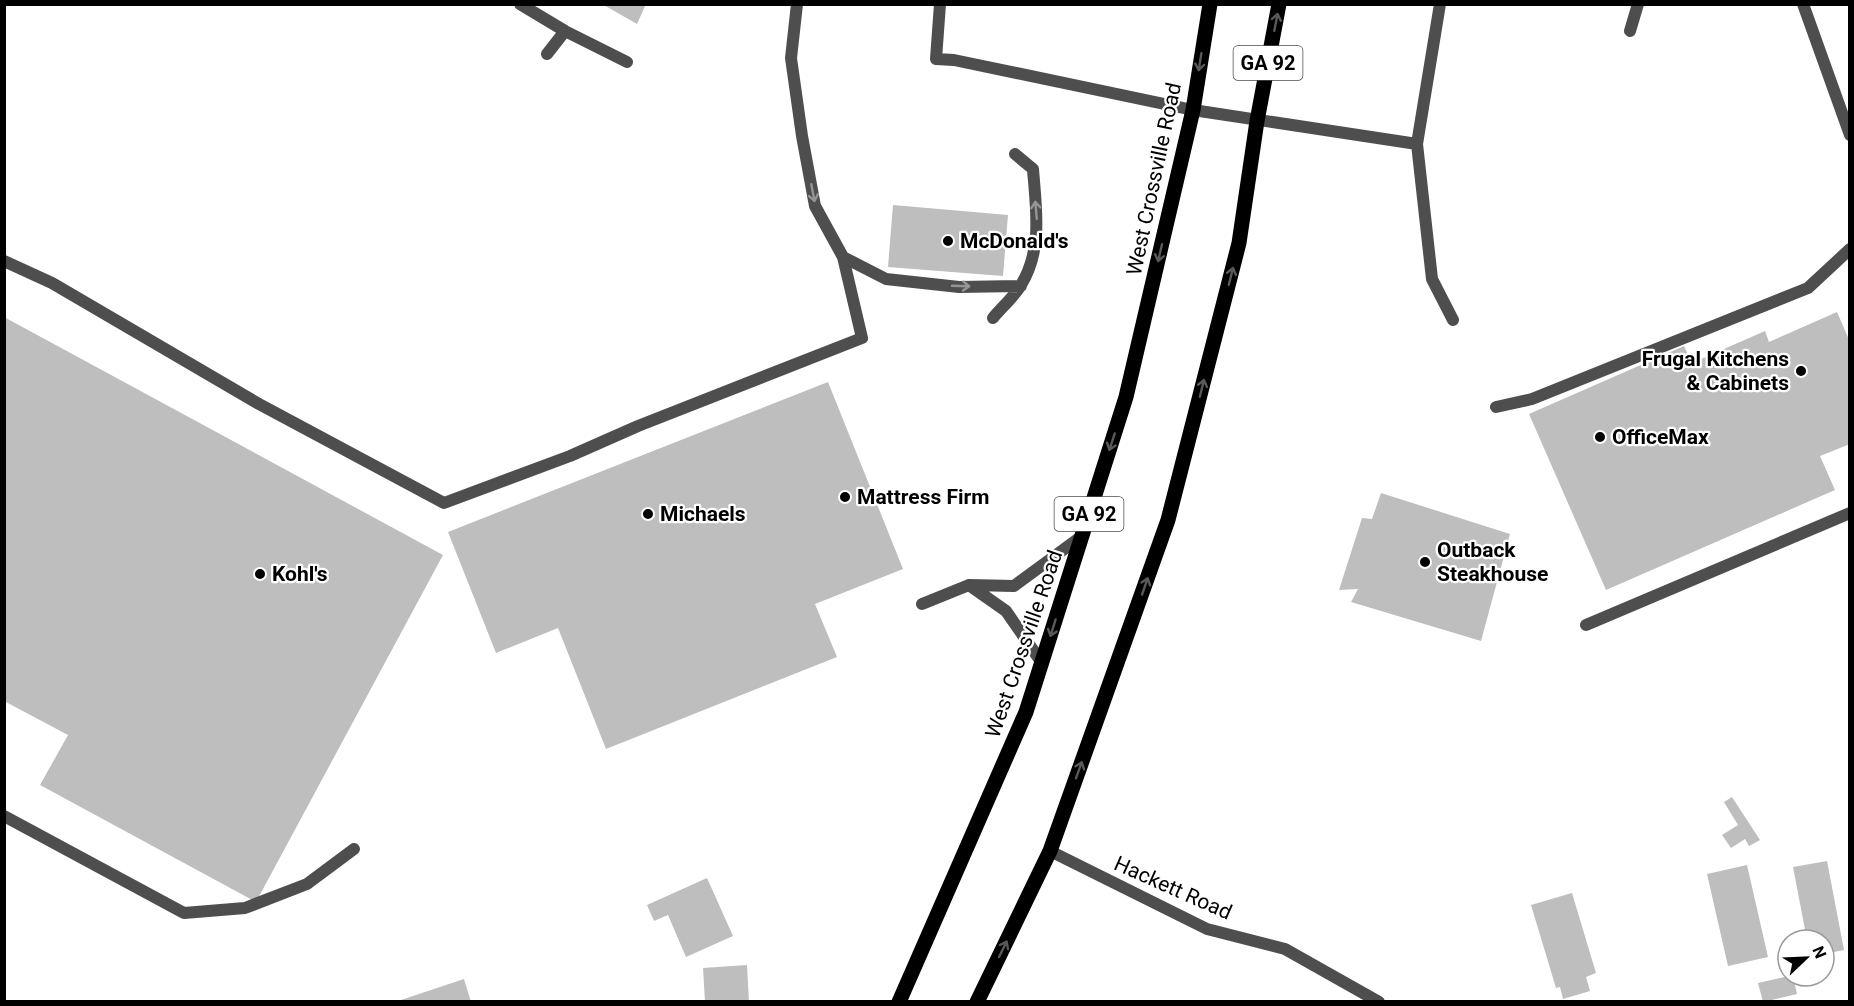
<svg xmlns="http://www.w3.org/2000/svg" width="1854" height="1006" viewBox="0 0 1854 1006" font-family="Roboto,sans-serif">
	<rect width="100%" height="100%" fill="#fff"/>
	<path fill="#bebebe" d="M602,4H646L637,24Z
		M893,205L1008,215L1003,276L888,267Z
		M1837,312L1850,342V444L1820,456L1835,490L1606,590L1529,414L1684,346L1692,363L1765,331L1769,342Z
		M4,317L443,555L256,902L40,785L68,735L4,701Z
		M828,382L903,569L815,604L837,657L606,749L558,628L496,653L448,532Z
		M1381,493L1510,534L1481,641L1351,602L1358,589L1339,590L1362,518L1372,519Z
		M1732,797L1760,840L1749,846L1745,839L1731,848L1722,835L1738,825L1724,802Z
		M1827,861L1844,950L1824,954V940H1807L1793,867Z
		M1747,865L1768,957L1728,966L1707,874Z
		M707,878L733,936L686,957L668,915L654,921L647,905Z
		M1572,893L1596,973L1586,977L1590,991L1563,999L1560,987L1556,988L1531,905Z
		M747,965L749,1002H705L703,968Z
		M1789,976H1793L1797,994L1763,1002L1758,983Z
		M464,979L471,1002H398V1001Z"/>
	<g fill="none" stroke-linecap="round" stroke-linejoin="round">
		<path stroke="#4e4e4e" stroke-width="12" d="M520,4L565,31L627,62
			M797,4L791,58L802,136L815,206L843,257L886,279L959,287L1021,286
			M940,4L936,59L954,60L1193,110L1417,144
			M1440,4L1417,144L1432,279L1453,320
			M1803,4L1850,135
			M1630,31L1638,4
			M547,54L565,31
			M4,261L52,283L259,404L444,503L570,456L638,426L862,338L843,257
			M993,318C1002,307 1014,297 1021,285C1043,249 1036,209 1033,169L1015,154
			M1496,407L1532,399L1808,288L1850,249
			M969,585L1006,611L1042,663
			M922,604L969,585L1014,586L1082,536
			M1586,625L1850,513
			M4,816L184,913L245,908L307,884L354,849"/>
		<path stroke="#4e4e4e" stroke-width="12" d="M1050,851L1207,929L1285,949L1379,1002"/>
		<path stroke="#000" stroke-width="15" d="M899,1002L1026,712L1126,397L1193,110L1210,4
			M977,1002L1050,851L1168,520L1239,243L1257,121L1279,4"/>
	</g>
	<defs><path id="oneway-shaft" d="M-6 0H5M1.5-3L5.5 0L1.5 3" fill="none" stroke-width="1.6" stroke-linecap="round" stroke-linejoin="round" transform="scale(1.5)"/></defs>
	<g stroke="#595959">
		<use href="#oneway-shaft" transform="translate(1276 22) rotate(-79)"/>
		<use href="#oneway-shaft" transform="translate(1200 62) rotate(99)"/>
		<use href="#oneway-shaft" transform="translate(1160 253) rotate(103)"/>
		<use href="#oneway-shaft" transform="translate(1231 276) rotate(-76)"/>
		<use href="#oneway-shaft" transform="translate(1202 388) rotate(-76)"/>
		<use href="#oneway-shaft" transform="translate(1112 442) rotate(108)"/>
		<use href="#oneway-shaft" transform="translate(1145 586) rotate(-71)"/>
		<use href="#oneway-shaft" transform="translate(1053 628) rotate(107)"/>
		<use href="#oneway-shaft" transform="translate(1079 770) rotate(-70)"/>
		<use href="#oneway-shaft" transform="translate(1003 949) rotate(-64)"/>
	</g>
	<g stroke="#959595">
		<use href="#oneway-shaft" transform="translate(813 193) rotate(79)"/>
		<use href="#oneway-shaft" transform="translate(1036 210) rotate(-95)"/>
		<use href="#oneway-shaft" transform="translate(961 286) rotate(2)"/>
	</g>
	<g fill="#000" stroke="#fff" stroke-width="2">
		<circle cx="948" cy="241" r="6"/>
		<circle cx="1801" cy="371" r="6"/>
		<circle cx="1600" cy="437" r="6"/>
		<circle cx="845" cy="497" r="6"/>
		<circle cx="648" cy="514" r="6"/>
		<circle cx="1425" cy="562" r="6"/>
		<circle cx="260" cy="574" r="6"/>
	</g>
	<g text-anchor="middle" stroke-width="4.5" stroke-linejoin="round" paint-order="stroke">
		<g fill="#fff" stroke="#4c4c4c" stroke-width="1.5">
			<rect x="1233.5" y="46" width="69" height="34" rx="4.5"/>
			<rect x="1054.5" y="497" width="69" height="34" rx="4.5"/>
		</g>
		<g font-size="20" font-weight="bold" fill="#000">
			<text x="1268" y="70">GA 92</text>
			<text x="1089" y="521">GA 92</text>
		</g>
		<g font-size="21" fill="#000" stroke="#fff">
			<text transform="translate(1154 179) rotate(-78)" y="7">West Crossville Road</text>
			<text transform="translate(1024 644) rotate(-71)" y="7">West Crossville Road</text>
			<text transform="translate(1173 888) rotate(24)" y="7">Hackett Road</text>
		</g>
		<g font-size="21" font-weight="bold" fill="#000" stroke="#fff" text-anchor="start">
			<text x="960" y="248">McDonald's</text>
			<text x="1789" y="366" text-anchor="end">Frugal Kitchens<tspan x="1789" dy="24">&amp; Cabinets</tspan></text>
			<text x="1612" y="444">OfficeMax</text>
			<text x="857" y="504">Mattress Firm</text>
			<text x="660" y="521">Michaels</text>
			<text x="1437" y="557">Outback<tspan x="1437" dy="24">Steakhouse</tspan></text>
			<text x="272" y="581">Kohl's</text>
		</g>
	</g>
	<rect width="1854" height="1006" fill="none" stroke="#000000" stroke-width="12"/>
	<g transform="translate(1806 958) rotate(67)"><circle r="28" fill="#ffffff" stroke="#999999" stroke-width="1.5"/>
	<path d="M0-4.5L10 22L0 15L-10 22Z" fill="#000000"/>
	<text y="-9" font-size="16" font-weight="bold" text-anchor="middle" fill="#000000">N</text>
	</g>
</svg>
